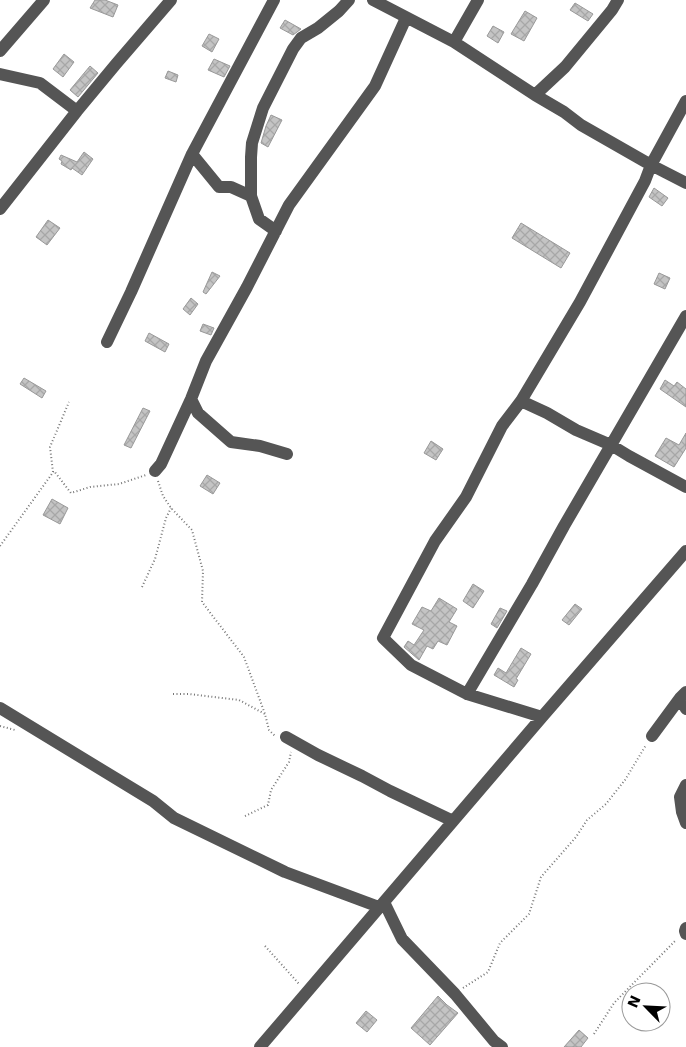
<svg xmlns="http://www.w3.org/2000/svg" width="686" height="1047" viewBox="0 0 686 1047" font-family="'DejaVu Sans',sans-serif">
	<defs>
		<pattern id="building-cross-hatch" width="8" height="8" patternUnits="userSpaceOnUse" patternTransform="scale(1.25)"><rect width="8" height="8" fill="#c4c4c4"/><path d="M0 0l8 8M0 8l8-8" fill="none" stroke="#a7a7a7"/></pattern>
	</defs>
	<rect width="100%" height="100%" fill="#fff"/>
	<path fill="url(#building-cross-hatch)" stroke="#999" d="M95,0H105L118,5L113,17L90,8Z
		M575,3L593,14L588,21L570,10Z
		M525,11L537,18L524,41L511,34Z
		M285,20L301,29L293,35L280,28Z
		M493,26L504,32L498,43L487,36Z
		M209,34L219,39L212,52L202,46Z
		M64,54L74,62L63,77L53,69Z
		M214,59L230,66L224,77L208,70Z
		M90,66L98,73L78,97L70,90Z
		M168,71L178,75L176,82L165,78Z
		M271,115L282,120L268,147L261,143L266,126Z
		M84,152L93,159L82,175L72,168L71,170L61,164L62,161L59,159L61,155L77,162Z
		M654,188L668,198L662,206L649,197Z
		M48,220L60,228L47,245L36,237Z
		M521,223L570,253L561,268L512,238Z
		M212,272L220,276L206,294L203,292Z
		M659,273L670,278L665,289L654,284Z
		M191,298L198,304L190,315L183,309Z
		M203,324L214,328L211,335L200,331Z
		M149,333L169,344L165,352L145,341Z
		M24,378L46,391L42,398L20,384Z
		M665,380L674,386L677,382L686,389V407L660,389Z
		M143,408L150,411L131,448L124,445Z
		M686,433V448L674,467L655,456L666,438L679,445Z
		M431,441L443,449L436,460L424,453Z
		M207,475L220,483L213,494L200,486Z
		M52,499L68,508L60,524L43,515Z
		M473,584L484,591L473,608L463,601Z
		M439,598L457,609L449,622L457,626L447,645L438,641L433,649L427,646L419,660L404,647L408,641L414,645L424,630L412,624L422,607L431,611Z
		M575,604L582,609L569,625L562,620Z
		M500,608L507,611L497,628L491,624Z
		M521,648L531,654L516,679L518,680L514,687L494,675L498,668L506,673Z
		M438,996L447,1005L458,1013L430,1045L411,1028Z
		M366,1011L377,1020L367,1032L356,1023Z
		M579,1030L588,1038L581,1047H564Z"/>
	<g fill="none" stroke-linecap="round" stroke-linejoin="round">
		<path stroke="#777" stroke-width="2" stroke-dasharray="1 2.5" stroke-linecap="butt" d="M53,472L50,447L69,402
			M158,481L163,496L171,508L192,530L203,571L202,602L244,657L265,714L269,730L276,737
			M0,546L54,471L71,493L90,487L119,484L146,475
			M142,587L155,559L166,518L171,508
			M173,694H189L239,700L265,714
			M0,726L15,730
			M245,816L268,805L271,790L289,762L291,752
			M265,946L300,985
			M463,988L488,972L500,943L529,914L541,877L576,837L587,820L606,804L625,780L646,745
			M594,1034L614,1003L676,940"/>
		<path stroke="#555" stroke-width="12" d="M373,0L454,42L535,95L564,112L581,125L651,165L686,183
			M454,42L478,0
			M0,51L44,0
			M0,74L40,83L77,111
			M535,95L565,67L612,10L618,0
			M192,154L219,187H231L251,196L259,219L276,231
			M251,196V157L252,143L263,108L293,49L301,38L318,28L339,11L349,0
			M0,209L77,111L116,64L171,0
			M107,342L131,292L192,154L274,0
			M191,399L198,413L231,442L260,446L287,454
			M521,401L547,413L576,430L611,445L629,456L686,487
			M155,471L161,464L191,399L206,361L247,287L289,205L375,86L406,18
			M467,694L532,584L564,526L686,316
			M680,698L686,709
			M0,708L153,801L174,818L285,872L379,907
			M542,717L467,694L411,665L383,638L435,541L466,497L502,426L521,401L580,302L645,181L651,165L686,101
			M652,736L680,698L686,692
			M286,737L318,755L362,776L390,791L453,821
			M686,785L680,797L682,812L686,823
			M384,902L402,939L455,994L494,1041L502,1047
			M686,928L685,931L686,934
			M260,1047L542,717L686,551"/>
	</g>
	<g transform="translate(646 1007) rotate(294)"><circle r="24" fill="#ffffff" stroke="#999999"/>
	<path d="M0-4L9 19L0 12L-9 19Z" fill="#000000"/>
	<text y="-8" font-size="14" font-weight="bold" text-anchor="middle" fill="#000000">N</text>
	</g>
</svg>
